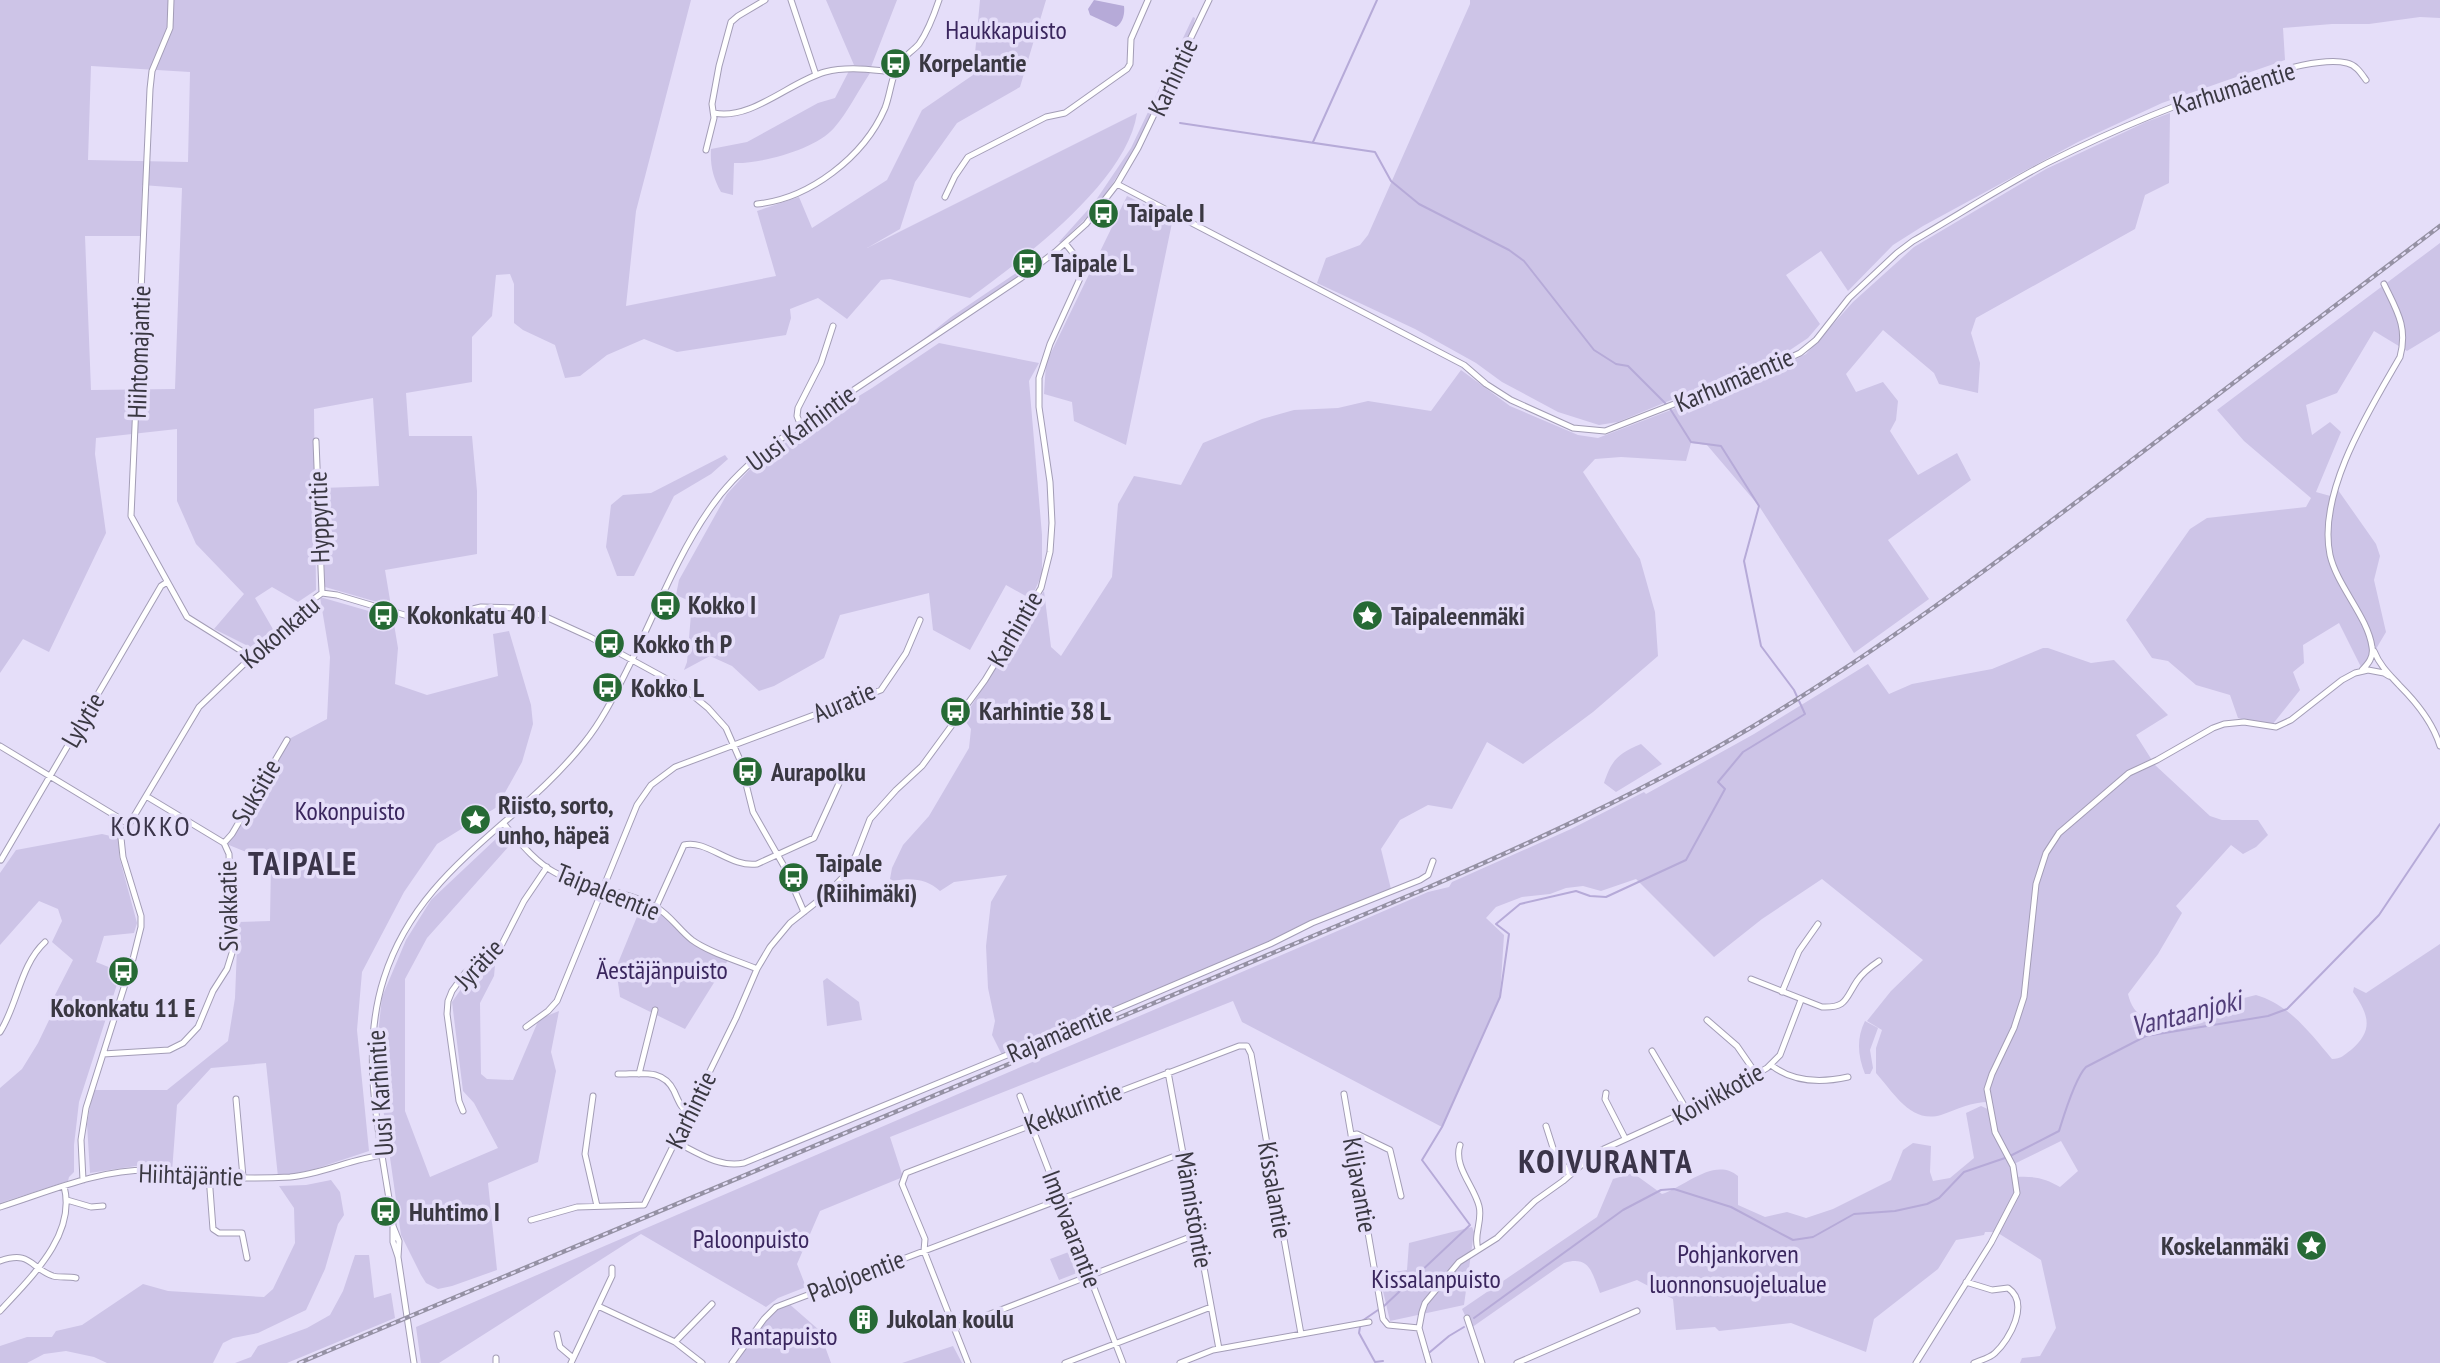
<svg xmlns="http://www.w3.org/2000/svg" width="2440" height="1363" viewBox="0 0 2440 1363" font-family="'PT Sans Narrow',sans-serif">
	<rect width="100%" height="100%" fill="#e5def9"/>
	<path fill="#cdc4e7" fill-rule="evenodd" d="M0,0H691L636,211L626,306L776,276L757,211L799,197L812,228L887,180L922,110L973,75L980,0H1046L1020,87L957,123L915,182L900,229L867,248L1137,113C1127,182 1024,258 970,298L890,279L881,280L847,319L818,298L790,309L791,318L786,335L677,352L644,339L607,355L580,376L565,378L555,345L523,330L514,323V284L510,274L496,275L492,316L472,337V382L406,393L409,436H472L477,491V554L385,570L391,606L325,587L322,488L379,486L373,398L314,409L316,590L298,602L272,587L255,598L274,631L250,647L214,629L244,594L196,544L177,501V429L96,438L95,454L106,533L49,652L23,639L0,673ZM91,66L190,72L188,162L88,160ZM142,185L182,188L175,389L91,390L85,236H141Z
		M826,0H897L871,67L854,65Z
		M1470,0H2440V18L2420,17L2369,24H2332L2283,28L2285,60L2162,103L2078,142L2024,171L1923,226L1893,245L1848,291L1821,251L1786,275L1820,324L1808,338L1787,352L1618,422L1599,425L1558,412L1502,382L1476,363L1415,329L1317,283L1326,258L1360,245L1368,235L1470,4Z
		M1193,17L1195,18L1192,33L1136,147L1100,203L1096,200L1131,148Z
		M851,67L870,73C858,91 848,112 834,128C816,149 762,164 734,163L733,195L721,192C713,178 710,165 711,149L747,142L818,103L835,98Z
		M2170,113L2169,183L2145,195L2135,229L1976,318L1971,333L1980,363L1978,393L1939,384L1934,373L1883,330L1846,374L1856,392L1883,382L1898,401L1896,420L1890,431L1918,475L1957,453L1971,480L1888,540L1929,599L1854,653L1759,506L1707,445L1691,443L1686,461L1621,457L1595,459L1583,472L1640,559L1655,612L1658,656L1593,712L1523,764L1487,742L1452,809L1428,805L1400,820L1381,849L1391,889L1267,945L1003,1057L992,1035L995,1021L988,988L986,946L991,902L1007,875L954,882L940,891C928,879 910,877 894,881L890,879L892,868L903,845L929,816L969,748L971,729L966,722L970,708L1044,591L1051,647L1061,656L1112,577L1118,504L1134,476L1181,485L1203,443L1262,419L1294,410L1338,408L1368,401L1431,411L1461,370L1510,406L1578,435L1598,438L1772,371L1806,354L1853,302L1914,247L2046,169L2146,122Z
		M1127,196L1173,218L1126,445L1074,421L1072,402L1044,394L1046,363Z
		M1094,203L1097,207L1061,243L1059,242Z
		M2440,243V331L2407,351L2374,331L2337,393L2306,405L2312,435L2330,422L2341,432L2316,492L2334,497L2338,490L2376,544L2380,556L2374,580L2386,632L2376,649H2372L2370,657L2362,669L2339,623L2303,645L2304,663L2293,672L2300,690L2272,725L2264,726L2238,718L2230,695L2196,685L2168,661L2152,658L2126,620L2190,529L2207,518L2306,507L2311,498L2244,441L2217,410Z
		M1025,267L1027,268L1020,276L915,346L951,317Z
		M939,343L1039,363L1029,381L1042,535V574L1031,599L1006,585L970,650L933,630L929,593L840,615L824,658L774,686L759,691L732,666L710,656L684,670L687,662L692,602L676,595L679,580L727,494L749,470L803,430L872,388Z
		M725,455L728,459L711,474L674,496L634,576H617L606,547L611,505L623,495L651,493Z
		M320,597L393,618L398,648L395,684L427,695L498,676L493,634L509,631L531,705L533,724L522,762L497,807L437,844L404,892L362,972L357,1030L369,1151L312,1170L278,1177L266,1063L211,1068L177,1105L172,1172L149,1164L90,1173L87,1124L93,1090H167L228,1041L235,998L238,922L270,921L271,862L224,843L287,740L327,719L330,657Z
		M2043,648H2048L2091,663L2114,660L2168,715L2136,735L2155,765L2210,816L2222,820H2258L2268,835L2256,847L2243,854L2231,845L2176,906L2182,913L2158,954L2128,994C2131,1008 2139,1017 2152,1021L2256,995C2290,1005 2310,1033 2332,1059C2341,1059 2344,1055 2351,1050C2374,1030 2369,1015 2353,992L2354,987L2366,993L2440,944V1363H2020L2022,1358L2040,1356L2056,1328L2041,1260L1998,1233L2012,1207L1997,1232H1985L1984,1235L1956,1240L1938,1269L1874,1319L1866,1352L1791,1323L1719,1331L1715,1327L1676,1330L1673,1299L1637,1280L1600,1293C1592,1273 1590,1255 1564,1263L1471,1328L1462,1309L1597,1217L1613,1179L1633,1173L1662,1194C1684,1187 1715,1156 1738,1176V1205L1765,1217L1787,1212L1806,1218L1833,1209L1891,1180L1903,1150L1913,1143L1931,1146L1930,1172L1933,1181L1950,1178L1974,1158L1966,1113L1981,1106L1990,1110L1995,1132L2016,1177C2034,1176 2045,1178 2060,1187L2078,1171L2061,1141L2014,1164L1997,1131L1989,1102C1971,1102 1958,1109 1941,1115C1911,1124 1894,1093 1876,1073V1048L1882,1030L1867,1021L1891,991L1923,960L1822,879L1762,919L1714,957L1636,879L1601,891L1583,886L1566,888L1550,894L1522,897L1496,907L1486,918L1504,935L1500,997L1442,1127L1242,1022L1233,1001L890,1137L903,1177L820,1211L797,1264L806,1287L778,1298L766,1307L641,1234L439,1363H421L416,1327L1428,892L1449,887L1452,882L1571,829L1644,792L1646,794L1754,734L1868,664L1889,694L1912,684L1992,669Z
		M1641,744L1662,764L1616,792L1604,783C1612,759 1618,754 1641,744Z
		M102,834L119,838V856L137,923L134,933L104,936L96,962L121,972L79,1102L74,1145V1172L69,1177L68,1181L0,1203V1088L22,1069L38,1043L50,1018L55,995L73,960L52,942L62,921L58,909L39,901L0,945V873L16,850Z
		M499,836L511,844L427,938L405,979V1111L430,1177L498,1148L474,1103L463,1091L452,1002L473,972L496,955L494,976L480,1003L481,1074L487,1079L513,1080L539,1019L559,1011L551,1052L556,1071L538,1162L488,1183L497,1270L452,1286L438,1289L426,1283L421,1275L401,1235L381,1094L377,1044L382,997L406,940L431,900Z
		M643,902L656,907L691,940L730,957L685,1029L620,997L616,968Z
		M827,978L859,1002L862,1020L827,1026L823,981Z
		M1865,1021L1878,1028L1870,1050L1873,1068L1870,1074H1865C1858,1056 1856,1039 1865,1021Z
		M331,1180L340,1192L344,1215L338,1224L325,1269L306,1310L258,1333L233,1338L223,1343L213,1363H107L94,1357L66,1351L44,1354L27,1363H0V1346L27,1337H52L56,1331L82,1325L143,1284L168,1291L264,1297L273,1289L295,1243L294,1208L279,1186L306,1185Z
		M1472,1227L1474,1232L1464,1305L1390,1321L1379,1274L1407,1270L1409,1243Z
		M1074,1250L1082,1271L1059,1280L1050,1259Z
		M355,1255H369L374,1298L391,1293L395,1318L287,1363H235L251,1357L258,1346L307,1328L330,1315L343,1291Z
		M787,1302L819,1330L831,1363H732L770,1312Z
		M953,1346L962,1363H902Z"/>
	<path fill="#b6aad8" d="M1094,0L1124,6C1125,13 1123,23 1116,27L1090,15L1088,9Z"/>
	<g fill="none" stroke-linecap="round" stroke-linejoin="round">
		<path stroke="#b6aad8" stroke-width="2" d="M1180,123L1375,152L1391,181L1419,204L1509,250L1524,261L1594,350L1616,364L1628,366L1669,407L1691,442L1721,446L1759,506L1744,561L1761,646L1794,690L1805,714L1743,752L1718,782L1725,789L1686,860L1606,897L1590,896L1576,891L1520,904L1496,924L1509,934L1500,997L1442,1127L1422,1160L1470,1225L1383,1307
			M1313,142L1377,0
			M2010,1156L2059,1131C2064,1115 2075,1078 2086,1067L2146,1036L2268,1016L2287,1009L2379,915L2440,824
			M1474,1318L1623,1210L1661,1190L1674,1189L1731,1207L1793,1240L1813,1237L1854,1214L1895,1211L1927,1204L1939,1198L1964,1172L2005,1158
			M1362,1321L1378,1310
			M1360,1327L1359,1333L1375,1362L1383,1361
			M1430,1352L1449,1336L1464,1327"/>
		<defs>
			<path id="minor" d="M171,0L170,28L152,71L150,89L131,516L187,617L251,657
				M791,0L816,75
				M714,113C751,121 791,81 825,72C849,66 871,70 895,72
				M706,150L714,118L712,104L719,66L731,22L738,16L765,0
				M1117,184L1464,365L1486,384L1511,400L1573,428L1605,431L1774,365L1800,353L1816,340L1849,298L1897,253L1913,241C1958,215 2001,187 2047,163C2115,129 2185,100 2258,77C2281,70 2324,57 2347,63C2356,65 2361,73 2366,80
				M945,197L955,176L968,157L1046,117L1065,113L1127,69L1130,64L1131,39L1148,0
				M757,204C809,199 864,157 885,108C890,95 891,80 897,67C902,57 912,52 919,44C928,31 934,15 939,0
				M801,426L797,416L798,408L821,363L833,326
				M316,441L322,593
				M2374,651C2380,666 2390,675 2400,686C2417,703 2433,723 2440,746
				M2362,670C2368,664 2374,657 2372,647C2368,617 2337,586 2330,555C2317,492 2370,409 2400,357C2408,327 2397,311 2384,284
				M0,746L129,824
				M146,796L224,843
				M503,823C518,840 534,861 554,872C583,889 624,889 656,907C671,916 679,930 692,940C710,953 736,960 757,969
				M224,843L232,834L287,740
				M1,860L161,586L167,582
				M656,907L684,845C706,839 731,868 757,864L814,838L841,779
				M1751,979L1822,1007C1847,1008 1845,999 1857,981C1863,972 1870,967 1879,961
				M1782,992L1799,951L1818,924
				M1707,1020L1737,1046L1757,1075
				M526,1027L548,1011L557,1001L637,805L651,785L675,767L881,690L906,653L920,620
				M0,1032C18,1004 20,965 45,942
				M1652,1051L1688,1112
				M103,1054L169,1050L183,1043L198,1027L213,991L227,969L232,953L229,854L224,843
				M1771,1065C1794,1083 1821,1083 1848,1077
				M1168,1072L1219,1349
				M618,1074C640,1074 663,1068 674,1091C678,1100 681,1108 689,1115
				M639,1074L655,1010
				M1606,1093L1605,1099L1625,1138
				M1344,1094L1383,1319L1388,1325L1419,1328
				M593,1096L585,1154L597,1206
				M1020,1096L1123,1363
				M236,1099L243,1177
				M463,1111L459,1101L447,1014L448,1001L452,991L465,973L501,946L524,901L547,867
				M1546,1126L1553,1148L1570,1175
				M1351,1135L1357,1134L1390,1150L1401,1196
				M676,1142C698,1153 719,1168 744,1163L1068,1030L1270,944L1312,923L1420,880L1428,875L1433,861
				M1460,1145C1453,1166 1474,1186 1479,1206C1483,1221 1473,1235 1478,1249
				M209,1176L213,1229L219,1233H242L247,1258
				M83,1180L81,1140L86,1108L133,959L141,927V916L123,857L121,838L199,707L307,604L322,593L337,595L418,619L426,620L481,607L518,608L546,617L590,637L685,689L708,708L726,728L740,760L753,812L785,868L804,912
				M67,1200L91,1207L103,1206
				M0,1207C48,1192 99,1169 151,1170C165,1170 179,1174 193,1175C224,1178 258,1179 290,1177C322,1174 351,1159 383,1155
				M531,1220L577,1207L644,1205L736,1018L757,969L770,947L790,923L828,893L845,875L856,855L870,819L896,790L922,766L985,680L1041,588L1050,552L1052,523L1050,482L1039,407V378L1050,344L1082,274L1080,262L1065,243
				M393,1226L399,1241L398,1257
				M0,1261C31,1250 30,1268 53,1276C60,1278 68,1276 76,1278
				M1966,1282L1992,1290L2008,1288C2030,1303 2010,1339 1995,1353C1990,1358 1981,1360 1974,1363
				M598,1306L675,1342L702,1363
				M0,1311C30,1278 77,1235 64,1186
				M1467,1318L1482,1363
				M954,1328L1198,1234
				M557,1334L560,1347L573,1358
				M675,1342L712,1304
				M496,1358V1363
				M414,1363L398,1257L393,1242V1225C382,1145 358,1058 384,978C419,868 516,828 584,743C602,721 614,696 627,670C654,617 675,559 709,510C727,483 750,462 776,442L1021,278L1055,252L1086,224L1117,184L1138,148L1209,0
				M571,1363L612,1276V1268
				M732,1363L764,1319L776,1307L1183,1153
				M968,1363L924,1251L925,1239L902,1184L906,1173L1239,1046H1247L1251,1054L1301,1334
				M1065,1363L1211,1307
				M1180,1363L1213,1350L1369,1322
				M1429,1363L1419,1328L1422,1312L1425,1303L1459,1262L1497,1238L1535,1201L1563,1181L1595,1153L1714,1099L1767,1068L1780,1055L1801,1000
				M1517,1363L1637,1311
				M1916,1363L1991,1243L2017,1193L2013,1166L1995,1132L1987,1089L1992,1074L2014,1028L2024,997L2036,884L2046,853L2059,833L2129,773L2157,760L2213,728L2224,724L2244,722L2276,727L2291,720L2342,680L2355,673L2368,670L2384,673L2389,676"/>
		</defs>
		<use href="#minor" stroke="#a39db6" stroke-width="7"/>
		<use href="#minor" stroke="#fff" stroke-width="5"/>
		<defs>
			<path id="rail" d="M299,1363L1427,888C1530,843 1631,797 1728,741C1868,660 1996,563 2124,466C2229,386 2335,306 2440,226"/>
		</defs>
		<use href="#rail" stroke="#9591a4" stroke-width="4.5"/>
		<use href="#rail" stroke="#e5def9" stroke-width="2" stroke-dasharray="5" stroke-linecap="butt"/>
	</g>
	<defs>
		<symbol id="bus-disc" viewBox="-11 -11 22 22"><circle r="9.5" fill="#266a35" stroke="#e5def9"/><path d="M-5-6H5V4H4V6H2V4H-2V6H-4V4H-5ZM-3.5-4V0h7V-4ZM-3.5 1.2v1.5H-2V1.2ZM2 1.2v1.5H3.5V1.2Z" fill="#fff"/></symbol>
		<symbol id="sight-disc" viewBox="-11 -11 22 22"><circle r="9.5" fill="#266a35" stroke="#e5def9"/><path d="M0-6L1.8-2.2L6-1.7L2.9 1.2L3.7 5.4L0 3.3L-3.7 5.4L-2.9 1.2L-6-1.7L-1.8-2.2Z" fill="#fff"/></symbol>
		<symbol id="building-disc" viewBox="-11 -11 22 22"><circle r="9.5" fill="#266a35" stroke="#e5def9"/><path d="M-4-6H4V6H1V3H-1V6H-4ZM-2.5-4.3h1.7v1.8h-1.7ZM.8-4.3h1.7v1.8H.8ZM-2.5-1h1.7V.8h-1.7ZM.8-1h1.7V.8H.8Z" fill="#fff"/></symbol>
	</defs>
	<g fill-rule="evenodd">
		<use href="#bus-disc" x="878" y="46" width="35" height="35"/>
		<use href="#bus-disc" x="1086" y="196" width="35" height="35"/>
		<use href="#bus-disc" x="1010" y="246" width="35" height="35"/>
		<use href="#bus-disc" x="648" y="588" width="35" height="35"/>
		<use href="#bus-disc" x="366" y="598" width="35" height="35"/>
		<use href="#sight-disc" x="1350" y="598" width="35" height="35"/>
		<use href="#bus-disc" x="592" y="626" width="35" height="35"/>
		<use href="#bus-disc" x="590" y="670" width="35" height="35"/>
		<use href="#bus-disc" x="938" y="694" width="35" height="35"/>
		<use href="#bus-disc" x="730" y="754" width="35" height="35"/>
		<use href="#sight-disc" x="458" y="802" width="35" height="35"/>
		<use href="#bus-disc" x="776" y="860" width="35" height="35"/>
		<use href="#bus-disc" x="106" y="954" width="35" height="35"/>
		<use href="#bus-disc" x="368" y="1194" width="35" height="35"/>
		<use href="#sight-disc" x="2294" y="1228" width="35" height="35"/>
		<use href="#building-disc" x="846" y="1302" width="35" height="35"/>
	</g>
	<g text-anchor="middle" stroke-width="7" stroke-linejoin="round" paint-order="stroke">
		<g font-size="26" fill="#3a265e" stroke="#e5def9">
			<text x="1006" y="39">Haukkapuisto</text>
			<text x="350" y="820">Kokonpuisto</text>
			<text x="662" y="979">Äestäjänpuisto</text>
			<text x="751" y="1248">Paloonpuisto</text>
			<text x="1738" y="1263">Pohjankorven<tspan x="1738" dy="30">luonnonsuojelualue</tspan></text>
			<text x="1436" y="1288">Kissalanpuisto</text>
			<text x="784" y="1345">Rantapuisto</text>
		</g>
		<g font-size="26" font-weight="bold" fill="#3a3842" stroke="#e5def9" text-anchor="start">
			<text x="919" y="72">Korpelantie</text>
			<text x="1127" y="222">Taipale I</text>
			<text x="1051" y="272">Taipale L</text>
			<text x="688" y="614">Kokko I</text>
			<text x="407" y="624">Kokonkatu 40 I</text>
			<text x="1391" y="625">Taipaleenmäki</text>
			<text x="633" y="653">Kokko th P</text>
			<text x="631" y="697">Kokko L</text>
			<text x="979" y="720">Karhintie 38 L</text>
			<text x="771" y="781">Aurapolku</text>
			<text x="498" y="814">Riisto, sorto,<tspan x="498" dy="30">unho, häpeä</tspan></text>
			<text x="816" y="872">Taipale<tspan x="816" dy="30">(Riihimäki)</tspan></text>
			<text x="123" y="1017" text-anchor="middle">Kokonkatu 11 E</text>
			<text x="409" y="1221">Huhtimo I</text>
			<text x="2289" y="1255" text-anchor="end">Koskelanmäki</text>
			<text x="887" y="1328">Jukolan koulu</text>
		</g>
		<g font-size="26" fill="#3a3842" stroke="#e5def9">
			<text transform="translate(1173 77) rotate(-65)" y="9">Karhintie</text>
			<text transform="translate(2234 88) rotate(-17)" y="9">Karhumäentie</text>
			<text transform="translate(139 352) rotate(-88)" y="9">Hiihtomajantie</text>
			<text transform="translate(1734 380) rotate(-23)" y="9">Karhumäentie</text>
			<text transform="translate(801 428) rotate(-36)" y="9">Uusi Karhintie</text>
			<text transform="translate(319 517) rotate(-92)" y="9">Hyppyritie</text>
			<text transform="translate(1015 629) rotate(-60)" y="9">Karhintie</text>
			<text transform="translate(280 632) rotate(-41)" y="9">Kokonkatu</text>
			<text transform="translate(844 702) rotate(-23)" y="9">Auratie</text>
			<text transform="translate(83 720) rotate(-60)" y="9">Lylytie</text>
			<text transform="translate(256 792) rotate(-60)" y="9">Suksitie</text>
			<text transform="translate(608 892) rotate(22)" y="9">Taipaleentie</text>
			<text transform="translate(228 906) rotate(-91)" y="9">Sivakkatie</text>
			<text transform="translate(479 964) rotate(-47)" y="9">Jyrätie</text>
			<text transform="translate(1060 1033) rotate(-23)" y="9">Rajamäentie</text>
			<text transform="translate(380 1093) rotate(-94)" y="9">Uusi Karhintie</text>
			<text transform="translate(1718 1094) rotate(-29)" y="9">Koivikkotie</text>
			<text transform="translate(1073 1108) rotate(-21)" y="9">Kekkurintie</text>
			<text transform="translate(691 1110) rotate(-64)" y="9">Karhintie</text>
			<text transform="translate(191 1175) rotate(2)" y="9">Hiihtäjäntie</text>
			<text transform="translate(1360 1185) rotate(80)" y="9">Kiljavantie</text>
			<text transform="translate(1275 1190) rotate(80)" y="9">Kissalantie</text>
			<text transform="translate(1194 1210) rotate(80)" y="9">Männistöntie</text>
			<text transform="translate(1072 1229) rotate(69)" y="9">Impivaarantie</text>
			<text transform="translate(856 1276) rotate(-21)" y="9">Palojoentie</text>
		</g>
		<g font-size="28" letter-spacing="2" fill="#3a3449" stroke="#e5def9">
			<text x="151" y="836">KOKKO</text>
		</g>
		<g font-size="28" font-style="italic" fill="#513e79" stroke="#e5def9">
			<text transform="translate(2186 1013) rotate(-14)" y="10">Vantaanjoki</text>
		</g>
		<g font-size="33" font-weight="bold" letter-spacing="2" fill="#3a3449" stroke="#e5def9">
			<text x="303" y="875">TAIPALE</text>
			<text x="1606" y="1173">KOIVURANTA</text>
		</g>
	</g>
</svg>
